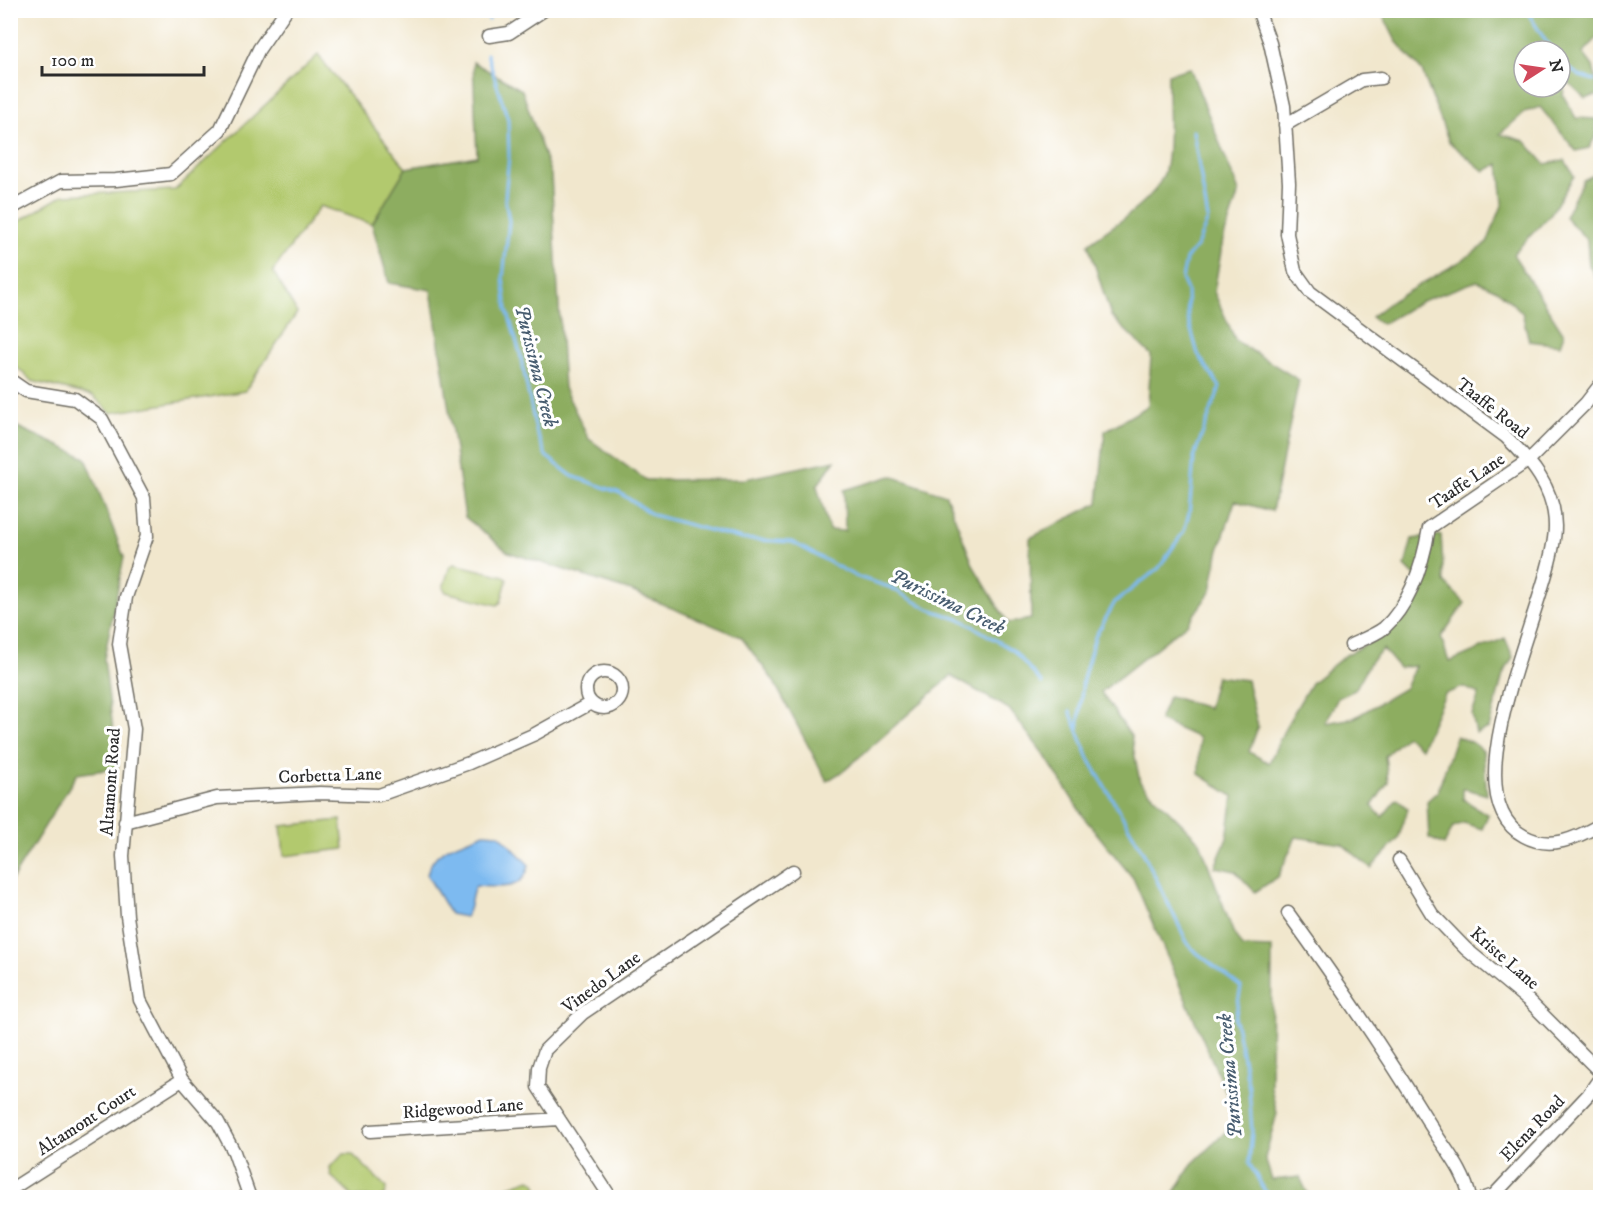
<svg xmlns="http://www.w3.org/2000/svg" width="1611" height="1208" viewBox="0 0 1611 1208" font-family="'IM FELL DW Pica',serif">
	<rect width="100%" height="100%" fill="#fff"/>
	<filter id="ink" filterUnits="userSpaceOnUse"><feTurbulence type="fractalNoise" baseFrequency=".0167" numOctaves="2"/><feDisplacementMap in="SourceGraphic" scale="12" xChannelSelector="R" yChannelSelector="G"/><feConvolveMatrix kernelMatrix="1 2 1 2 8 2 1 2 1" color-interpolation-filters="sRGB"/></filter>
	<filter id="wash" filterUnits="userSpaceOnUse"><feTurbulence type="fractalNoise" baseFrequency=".008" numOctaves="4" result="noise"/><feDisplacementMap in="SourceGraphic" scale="24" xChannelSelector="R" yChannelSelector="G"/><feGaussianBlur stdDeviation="1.35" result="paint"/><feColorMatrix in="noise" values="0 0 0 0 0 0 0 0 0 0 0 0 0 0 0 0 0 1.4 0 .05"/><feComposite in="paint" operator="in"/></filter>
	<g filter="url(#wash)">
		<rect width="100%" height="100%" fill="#f1e7cd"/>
		<path fill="#b2c96e" stroke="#6e7a4c" stroke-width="1.5" d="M318,55L406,168L372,224L320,206L273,271L297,313L245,391L111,413L93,396L32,381L11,362V226L63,195L175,190Z
			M454,564L504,576L507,580L501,602L497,605L446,592L443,588L450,566Z
			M341,820L344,849L284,856L281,826Z
			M344,1154H352L387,1188L384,1197H353L331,1176L330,1167Z
			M530,1179L535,1182L540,1197H479Z"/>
		<path fill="#8dad61" stroke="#5c6c46" stroke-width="1.5" fill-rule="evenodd" d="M1587,11L1600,19V35L1583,53L1593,66L1600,95L1585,98L1566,80L1563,95L1576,118L1596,119L1597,134L1589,148L1576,151L1540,107L1525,112L1500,134L1525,141L1545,164L1565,160L1574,176L1550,215L1513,254L1564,334L1560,345L1529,341L1522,312L1497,290L1477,281L1422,301L1382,324L1371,317L1393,300L1461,261L1487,243L1503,203L1499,164L1484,171L1449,142L1422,71L1396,41L1381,11ZM1524,51H1560V87H1524Z
			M473,62L522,90L551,175L564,388L589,439L646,480L745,479L835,460L817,486L829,530L845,531L844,490L891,476L946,495L974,567L1008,623L1031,619L1030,538L1098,503L1105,431L1148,406L1151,355L1111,316L1088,244C1111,227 1152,203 1163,176C1172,155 1167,98 1168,74L1190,68L1239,192L1223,240L1214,292L1236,341L1299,380L1272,511L1235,501L1218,553L1211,591L1188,623L1101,692L1131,736L1140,782L1200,842L1233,932L1242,947L1272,948L1271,1088L1277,1113L1265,1158L1272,1180L1300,1177L1309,1197H1172L1192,1164L1238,1120L1133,878L1085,819L1045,756L1009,709L951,676L845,770L827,781L773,680L741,637L631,591L508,552L465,517L431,290L389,283L372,224L406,168L477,156Z
			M1600,172V286L1589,265L1587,240L1565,217L1583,180Z
			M11,424L86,458L124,557L104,659L118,768L77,774L11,881Z
			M1441,535L1444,582L1465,603L1441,637L1449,662L1505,638L1513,657L1503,675L1489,728L1476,733L1472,715L1479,694L1463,687L1445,694L1421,748L1406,736L1385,756L1388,782L1372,806L1382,817L1397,799L1408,809L1398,839L1371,868L1342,844L1296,837L1278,877L1255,892L1235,871L1215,867L1227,838L1233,796L1199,774V738L1159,720L1169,696L1208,708L1216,676L1247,680L1258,727L1249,752L1269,763L1286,726L1311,683L1346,655L1387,633L1420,581L1405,566L1412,539ZM1383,649L1399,668L1415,666L1405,688L1354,718L1325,723L1338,698L1355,690L1371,661Z
			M1456,736L1473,743L1483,751L1487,795L1463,788V799L1488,815L1482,829L1464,823L1453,827L1444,845L1429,838L1427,801L1438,791Z"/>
		<path fill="#7dbaf0" stroke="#54728e" stroke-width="1.5" d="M484,833L498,834L502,837L529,865C523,892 499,887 476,886C469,896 473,908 465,917L450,914L427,875C433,846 461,844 484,833Z"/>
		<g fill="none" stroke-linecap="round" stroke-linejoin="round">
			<path stroke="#7dbaf0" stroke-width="3" d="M488,10L489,20
				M1526,10L1552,51
				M487,54L508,119L509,156L505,198L509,221L503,278L507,310L520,353L536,431L546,456L572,476L620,493L653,515L742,539L792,542L855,576L889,587L929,609L964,621L1014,651L1042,683
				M1560,62L1580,76L1594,80
				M1070,711L1089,759L1142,850L1187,942L1192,949L1241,987L1235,1019L1249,1088L1252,1131L1249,1163L1269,1198
				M1078,729L1083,679L1095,637L1115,602L1159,568L1184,531L1189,514L1194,456L1220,387L1198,354L1188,319L1187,290L1182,279L1186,259L1197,246L1208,219L1193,131"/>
		</g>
	</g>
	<g filter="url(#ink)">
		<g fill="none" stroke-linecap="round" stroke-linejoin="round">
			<defs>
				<path id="minor" d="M1258,10L1270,43L1284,106L1289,183L1287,234L1295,271L1310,292L1506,437C1531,461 1555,489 1555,526C1555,595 1444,793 1524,836C1551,851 1576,838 1600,825
					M489,36L509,33L544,10
					M1285,125L1362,80L1381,78
					M10,209L61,181L116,180L171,174L220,130L259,49L286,10
					M10,380L26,391L75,399L102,419L144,498L147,536L126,597L119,644L134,729L123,856L127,916L140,1000L182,1080L218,1122L234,1152L250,1198
					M1351,645C1361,640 1375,635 1384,628C1411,603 1423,564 1429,528L1529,460L1586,403L1600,385
					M586 690a18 18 0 1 1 36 0a18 18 0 1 1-36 0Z
					M125,822L217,798L320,793L379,795L469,763L535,734L591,703
					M1399,860L1432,914L1466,949L1529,1001L1600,1072
					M1288,913C1338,982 1386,1053 1431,1126C1445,1150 1464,1169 1470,1198
					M370,1131L559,1119
					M10,1190L182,1080
					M611,1198L538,1087L539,1068L545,1050L583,1013L793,871
					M1485,1198L1494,1195L1588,1095L1600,1078"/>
			</defs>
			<use href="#minor" stroke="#706d64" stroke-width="15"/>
			<use href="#minor" stroke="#fff" stroke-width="12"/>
		</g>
	</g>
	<g text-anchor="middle" stroke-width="6" stroke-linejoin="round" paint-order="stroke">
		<g font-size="18" fill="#2b2b2b" stroke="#fff">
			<text transform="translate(1493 408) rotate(38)" y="6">Taaffe Road</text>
			<text transform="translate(1467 481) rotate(-34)" y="6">Taaffe Lane</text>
			<text transform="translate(330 775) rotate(-2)" y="6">Corbetta Lane</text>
			<text transform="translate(110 782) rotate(-86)" y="6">Altamont Road</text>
			<text transform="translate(1505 958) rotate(41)" y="6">Kriste Lane</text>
			<text transform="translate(601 982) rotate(-36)" y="6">Vinedo Lane</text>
			<text transform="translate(463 1108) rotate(-4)" y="6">Ridgewood Lane</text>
			<text transform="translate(86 1120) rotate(-33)" y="6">Altamont Court</text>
			<text transform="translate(1532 1128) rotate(-46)" y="6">Elena Road</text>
		</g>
		<g font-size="20" font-style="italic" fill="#485d70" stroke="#fff">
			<text transform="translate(537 366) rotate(76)" y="7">Purissima Creek</text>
			<text transform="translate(948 601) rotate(26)" y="7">Purissima Creek</text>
			<text transform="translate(1229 1076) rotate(-95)" y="7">Purissima Creek</text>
		</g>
	</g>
	<rect width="1611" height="1208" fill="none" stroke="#fff" stroke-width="36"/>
	<g transform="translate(1542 69) rotate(78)"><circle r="28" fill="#ffffff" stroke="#aaaaaa" stroke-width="1.5"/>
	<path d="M0-4.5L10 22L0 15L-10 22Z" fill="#d1495b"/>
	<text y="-9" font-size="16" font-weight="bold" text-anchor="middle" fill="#2b2b2b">N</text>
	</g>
	<path d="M42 66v9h162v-9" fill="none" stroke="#2b2b2b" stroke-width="3"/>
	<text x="51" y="66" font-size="18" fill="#2b2b2b" stroke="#ffffff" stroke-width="4.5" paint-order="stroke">100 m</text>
</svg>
